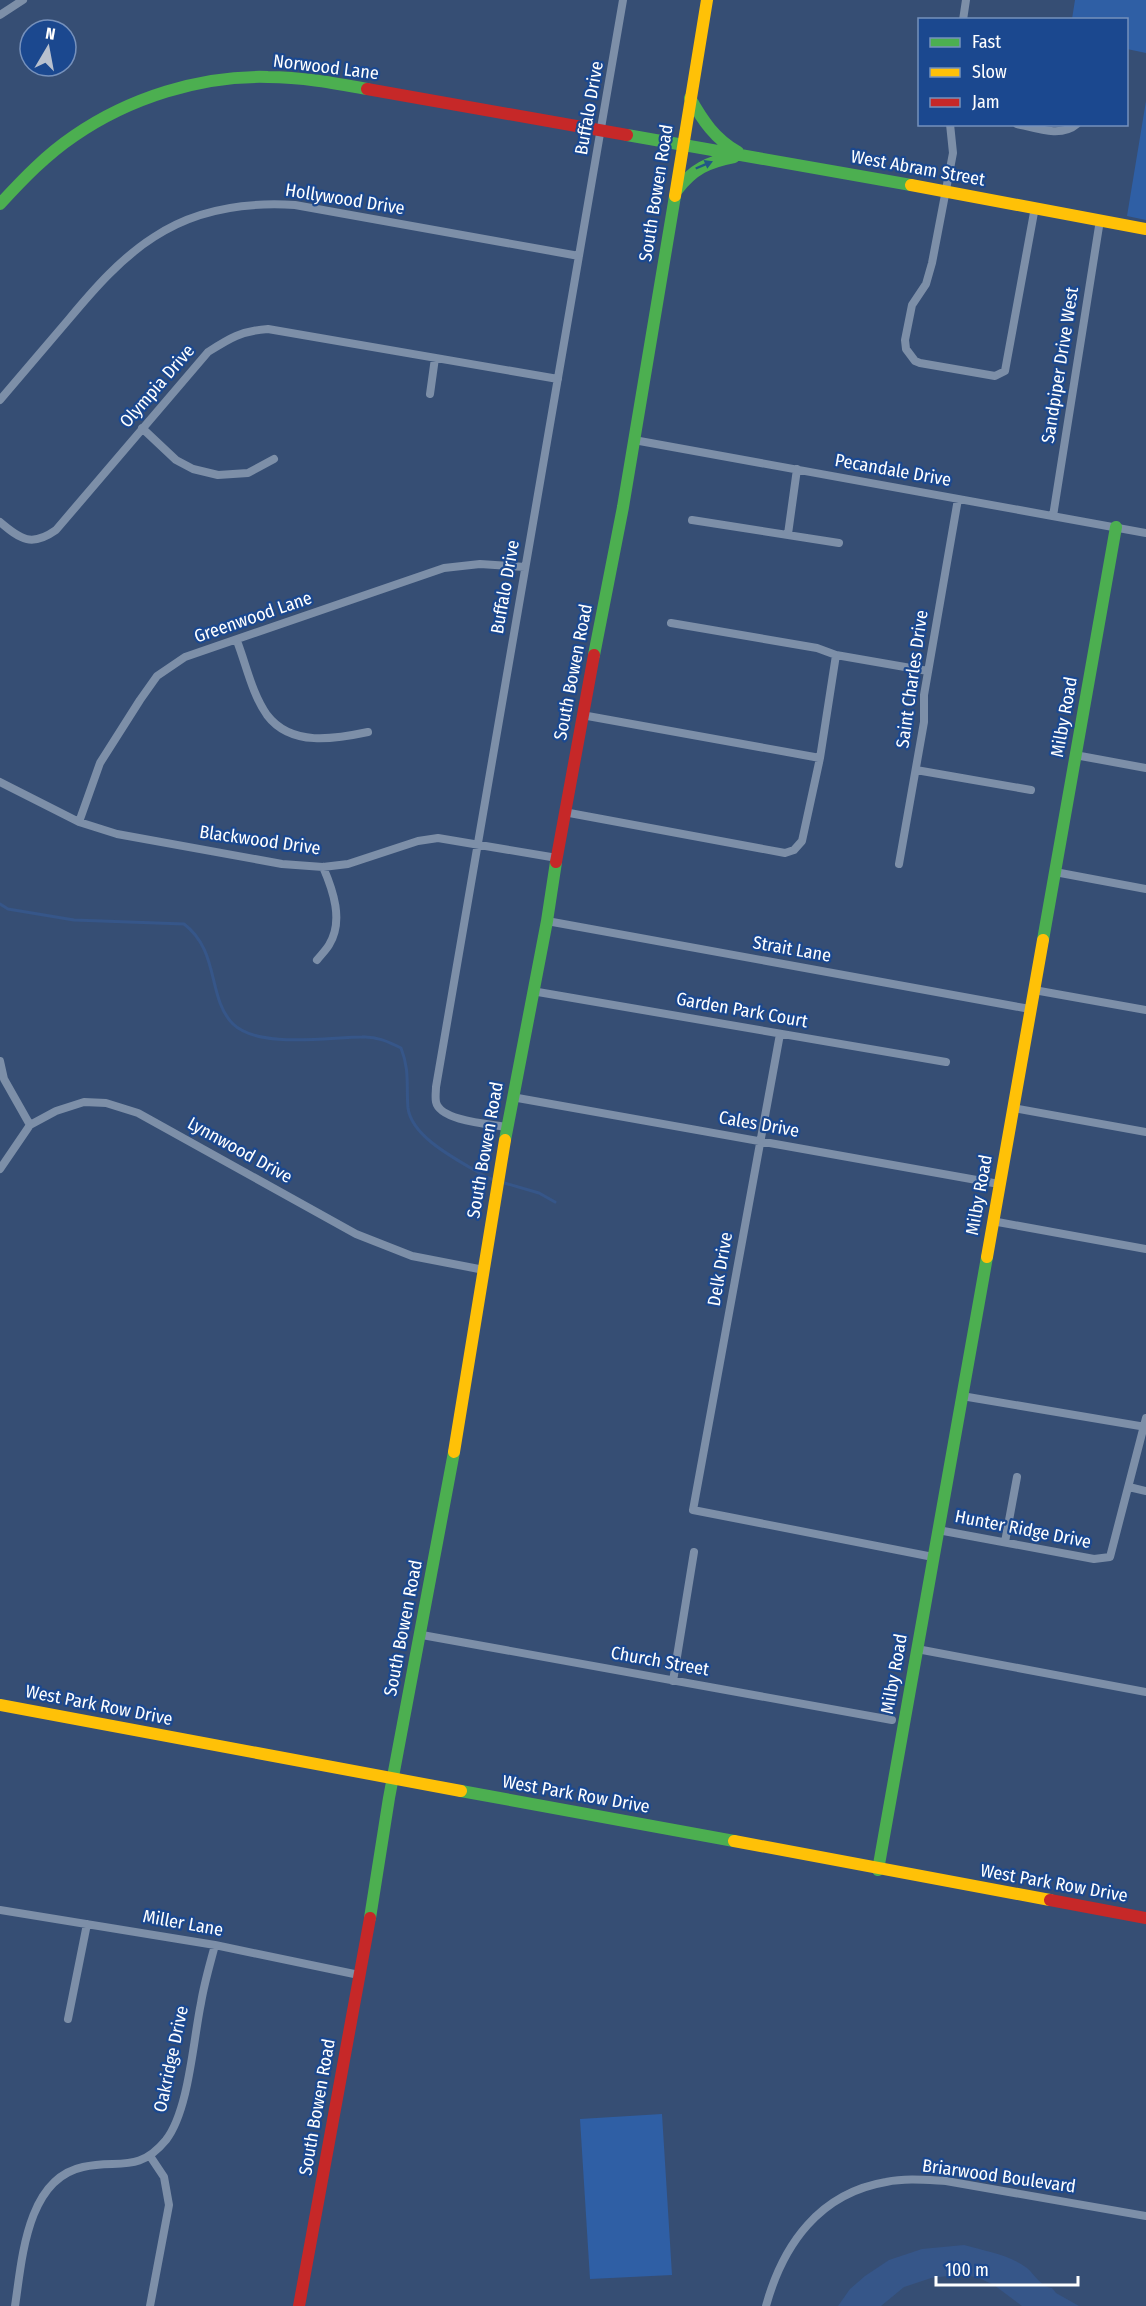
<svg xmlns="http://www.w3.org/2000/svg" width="1146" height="2306" viewBox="0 0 1146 2306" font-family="'Fira Sans Condensed',sans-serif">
	<rect width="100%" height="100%" fill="#364e74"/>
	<path fill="#2f5fa5" d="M1075,0H1146V53L1127,49L1126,20L1072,19Z
		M1146,101V220L1127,216Z
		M662,2114L672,2275L590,2279L580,2119Z"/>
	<path fill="#365689" d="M964,2245C985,2251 1010,2255 1027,2268C1035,2275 1041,2287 1052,2288L1056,2293L1079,2306H1022L994,2285L979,2278L966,2275L957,2277L956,2275L931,2278L904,2287L881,2306H838L850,2289L865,2276L889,2260L922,2249Z"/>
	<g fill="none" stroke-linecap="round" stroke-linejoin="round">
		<path stroke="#365689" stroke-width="3" d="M0,904L8,909L74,920L184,924C220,951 207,998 233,1024C259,1049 329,1037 362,1037C376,1036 389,1042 401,1048C410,1071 406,1085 408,1108C412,1139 462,1162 486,1177L494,1180
			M501,1182L539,1193L555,1202"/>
		<path stroke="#7d8fa8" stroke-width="8" d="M0,15L23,0
			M963,20L966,0
			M950,124L953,153L932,263L926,284L912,305L905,340L906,349L915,361L920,363L995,376L1005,371L1035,207
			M1017,124C1036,128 1061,138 1077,124
			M430,394L435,358
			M0,400C23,373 46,346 69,319C94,289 121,258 154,237C196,209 247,202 295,205L579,256
			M142,428L176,460L193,469L218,475L248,473L274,459
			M634,440L1146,533
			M1053,516L1100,220
			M692,520L839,543
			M0,522C21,540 32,547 56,530L208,352C230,338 241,331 268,329L558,379
			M788,534L797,469
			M671,623L817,648L836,655L928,671
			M237,641C246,664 252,694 267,715C291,747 335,739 368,732
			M582,715L820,758
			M1075,755L1146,768
			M916,770L1031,790
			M0,782L79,822L117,834L282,864L323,867L348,864L418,841L438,838L557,858
			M564,812L785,853L794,850L802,841L820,758L836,655
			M79,822L100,763L140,700L157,676L185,657L444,568L480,564L525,567
			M899,864L924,722V695L958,499
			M1055,872L1146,889
			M547,921L1030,1009
			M317,960C321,955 326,950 329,945C344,921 333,890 323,867
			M1034,990L1146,1010
			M532,991L946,1062
			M780,1034L693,1510L933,1557
			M0,1061L4,1079L30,1125
			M512,1097L999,1184
			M1013,1108L1146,1132
			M507,1127C490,1124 440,1121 436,1102C435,1097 436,1091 436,1087L623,0
			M0,1169L30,1125L56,1111L84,1102L106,1103L138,1113L356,1234L412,1256L484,1270
			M992,1221L1146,1249
			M962,1396L1146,1427
			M1129,1487L1146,1491
			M938,1530L1094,1559L1110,1557L1146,1418
			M1005,1542L1017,1477
			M422,1635L892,1720
			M917,1649L1146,1692
			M673,1681L694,1552
			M0,1910L215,1945L359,1975
			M68,2019L87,1924
			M15,2306C22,2261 26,2179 83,2167C118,2159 138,2174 166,2140C189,2110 193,2041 201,2003C204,1984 210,1964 215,1945
			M150,2306L169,2205L164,2177L150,2156
			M766,2306C783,2244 820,2193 886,2182C906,2178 926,2180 946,2181L1146,2216"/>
		<path stroke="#4caf50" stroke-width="12" d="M690,98C703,121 715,139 738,152
			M627,135L911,185
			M677,190C693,169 708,162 734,157
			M0,204C23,179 46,155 74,136C129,98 201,75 268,77C301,77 334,83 367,89
			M594,655L623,507L675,196
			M1043,940L1116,527
			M505,1140L547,921L556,862
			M461,1791L734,1841
			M878,1870L987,1257
			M370,1918L389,1798L454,1452"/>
		<path stroke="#ffc107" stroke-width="12" d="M911,185L1146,229
			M675,196L707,0
			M987,1257L1043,940
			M454,1452L505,1140
			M0,1705L461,1791
			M734,1841L1050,1900"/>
		<path stroke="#c62828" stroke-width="12" d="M367,89L627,135
			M556,862L594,655
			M1050,1900L1146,1918
			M299,2306L370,1918"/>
	</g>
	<defs><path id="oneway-solid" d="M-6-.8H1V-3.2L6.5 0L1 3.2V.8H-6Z" transform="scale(1.5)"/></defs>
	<use fill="#225786" href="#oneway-solid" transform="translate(704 165) rotate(-23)"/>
	<g text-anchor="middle" stroke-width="4.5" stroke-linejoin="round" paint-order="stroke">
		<g font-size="18" fill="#fff" stroke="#1b488f">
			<text transform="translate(326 67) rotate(7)" y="6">Norwood Lane</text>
			<text transform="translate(589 108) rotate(-80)" y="6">Buffalo Drive</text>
			<text transform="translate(918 168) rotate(10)" y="6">West Abram Street</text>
			<text transform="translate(656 193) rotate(-81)" y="6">South Bowen Road</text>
			<text transform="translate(345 199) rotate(9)" y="6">Hollywood Drive</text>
			<text transform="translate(1060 365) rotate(-81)" y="6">Sandpiper Drive West</text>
			<text transform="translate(157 386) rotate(-49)" y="6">Olympia Drive</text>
			<text transform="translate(893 470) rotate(10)" y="6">Pecandale Drive</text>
			<text transform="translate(505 587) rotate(-80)" y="6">Buffalo Drive</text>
			<text transform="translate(253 617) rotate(-19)" y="6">Greenwood Lane</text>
			<text transform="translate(573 672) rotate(-79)" y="6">South Bowen Road</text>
			<text transform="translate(912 679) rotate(-82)" y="6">Saint Charles Drive</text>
			<text transform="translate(1064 717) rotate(-80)" y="6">Milby Road</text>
			<text transform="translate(260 840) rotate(8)" y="6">Blackwood Drive</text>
			<text transform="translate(792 949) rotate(10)" y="6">Strait Lane</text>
			<text transform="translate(742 1010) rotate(10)" y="6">Garden Park Court</text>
			<text transform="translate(759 1124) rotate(10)" y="6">Cales Drive</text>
			<text transform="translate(240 1150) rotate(29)" y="6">Lynnwood Drive</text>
			<text transform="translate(485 1150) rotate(-80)" y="6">South Bowen Road</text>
			<text transform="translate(979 1195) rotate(-80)" y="6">Milby Road</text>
			<text transform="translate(720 1269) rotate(-80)" y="6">Delk Drive</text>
			<text transform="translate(1023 1529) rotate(11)" y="6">Hunter Ridge Drive</text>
			<text transform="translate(403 1628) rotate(-79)" y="6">South Bowen Road</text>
			<text transform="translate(660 1661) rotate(10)" y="6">Church Street</text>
			<text transform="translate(894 1674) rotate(-80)" y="6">Milby Road</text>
			<text transform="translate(99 1705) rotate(11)" y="6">West Park Row Drive</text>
			<text transform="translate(576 1794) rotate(10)" y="6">West Park Row Drive</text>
			<text transform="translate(1054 1883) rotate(10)" y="6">West Park Row Drive</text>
			<text transform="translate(183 1923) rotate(10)" y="6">Miller Lane</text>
			<text transform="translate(171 2059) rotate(-78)" y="6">Oakridge Drive</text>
			<text transform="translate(317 2107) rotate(-80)" y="6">South Bowen Road</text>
			<text transform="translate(999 2176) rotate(8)" y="6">Briarwood Boulevard</text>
		</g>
	</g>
	<rect x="918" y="18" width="210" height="108" fill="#1b488f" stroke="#7691bc" stroke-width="1.5"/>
	<rect x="930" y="38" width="30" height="9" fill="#4caf50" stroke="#7691bc" stroke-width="1.5"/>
	<text x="972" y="48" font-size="18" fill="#ffffff">Fast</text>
	<rect x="930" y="68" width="30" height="9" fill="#ffc107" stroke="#7691bc" stroke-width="1.5"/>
	<text x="972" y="78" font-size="18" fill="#ffffff">Slow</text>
	<rect x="930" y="98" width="30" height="9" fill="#c62828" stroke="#7691bc" stroke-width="1.5"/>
	<text x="972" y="108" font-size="18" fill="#ffffff">Jam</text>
	<g transform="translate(48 48) rotate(10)"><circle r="28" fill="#1b488f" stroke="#7691bc" stroke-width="1.5"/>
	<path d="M0-4.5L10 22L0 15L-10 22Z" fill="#b9c1ce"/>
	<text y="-9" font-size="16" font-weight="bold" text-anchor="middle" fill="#ffffff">N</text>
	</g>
	<path d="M936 2276v9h142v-9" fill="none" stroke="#ffffff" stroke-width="3"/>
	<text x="945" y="2276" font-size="18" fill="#ffffff" stroke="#1b488f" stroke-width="4.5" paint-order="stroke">100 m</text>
</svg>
